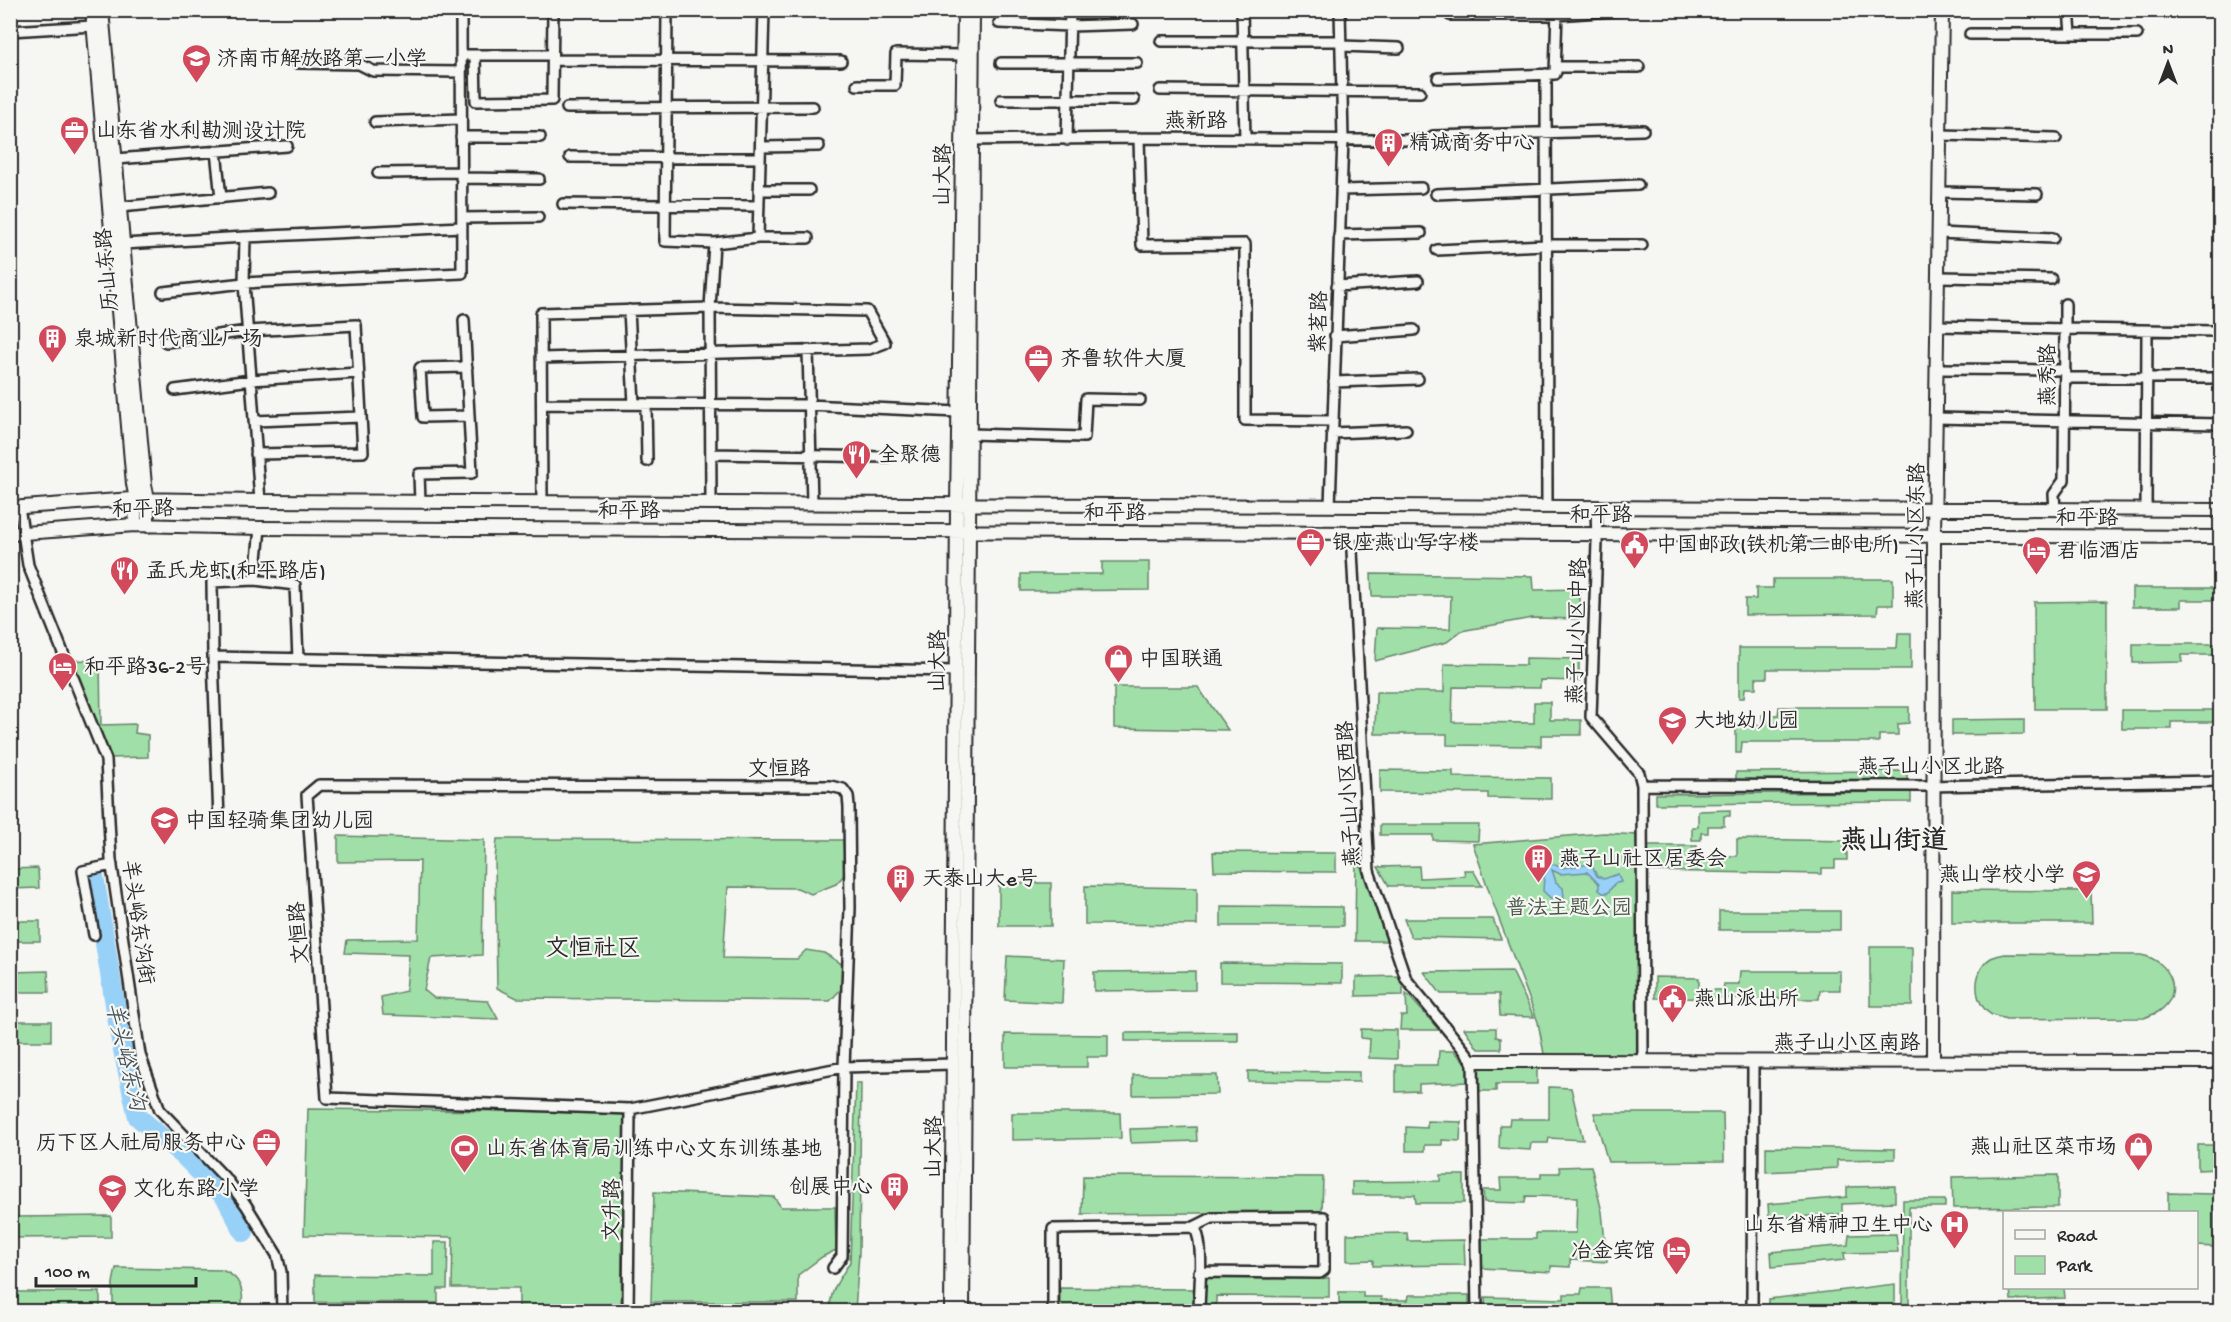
<svg xmlns="http://www.w3.org/2000/svg" width="2231" height="1322" viewBox="0 0 2231 1322" font-family="'Gochi Hand','LXGW WenKai TC',sans-serif">
	<rect width="100%" height="100%" fill="#f6f6f2"/>
	<filter id="ink" filterUnits="userSpaceOnUse"><feTurbulence type="fractalNoise" baseFrequency=".0167" numOctaves="2"/><feDisplacementMap in="SourceGraphic" scale="12" xChannelSelector="R" yChannelSelector="G"/><feConvolveMatrix kernelMatrix="1 2 1 2 8 2 1 2 1" color-interpolation-filters="sRGB"/></filter>
	<g filter="url(#ink)">
		<path fill="#a0dfa8" stroke="#66856a" stroke-width="1.5" d="M1102,562H1149V590L1021,591V574H1102Z
			M1371,574L1533,576L1534,590L1580,589V619L1532,618L1461,631L1447,642L1375,661L1377,628L1450,629L1451,596H1372Z
			M1773,579H1893V605H1878L1877,614L1745,615V599H1756V588H1773Z
			M2132,588H2220V600H2181V607H2132Z
			M2107,601V709H2035L2034,602Z
			M1898,633H1911V669H1767V678H1756V688H1745L1744,698H1739V648H1897Z
			M2133,644H2220V655H2182V662L2133,663Z
			M1526,658L1579,659V681L1540,680V688L1453,687L1452,722L1534,723V702H1550V720H1581V735H1541V746L1447,745V734H1375L1376,692H1444V664L1526,665Z
			M73,660L100,661L101,725L136,724L135,733L148,735V757L109,758Z
			M1114,687H1198L1228,730L1114,728Z
			M1779,707H1909V723L1898,724V735H1879V742H1742L1741,753H1736V725H1762V715H1778Z
			M2122,710H2214V722H2171V729H2122Z
			M2024,719V734L1952,735V720Z
			M1380,770L1453,771V777L1551,778V799L1488,798V793L1380,792Z
			M1907,771V781L1736,782V772Z
			M1911,792V802L1656,804V794Z
			M1730,810V816H1724V826H1708V833H1701V840H1692V827H1698V811Z
			M1380,825H1479L1478,841L1433,840V835H1380Z
			M1604,833L1637,835L1638,1054L1615,1057L1544,1054L1538,1022L1493,903L1473,844Z
			M338,836L484,840L482,955L431,958L424,990L434,998L488,1001L498,1019L383,1015L381,997L406,991L409,955L345,953L347,940L418,939L420,861L338,862Z
			M497,839L843,840L845,874L836,884L811,894L797,888L728,887L723,958L797,959L806,950L824,953L845,966V985L830,1001L517,998L497,988L495,860Z
			M1737,839L1847,841V860H1835V868H1822V874L1648,871V846H1697V861L1719,862V856H1737Z
			M1213,852L1336,853V872L1214,871Z
			M1356,855L1389,941H1355Z
			M1419,866L1420,878L1465,876L1464,870H1473L1482,886H1389L1378,867Z
			M38,868L39,888L11,889V869Z
			M999,883H1051V926H999Z
			M1085,886L1197,888V925L1085,924Z
			M1952,890L2091,891L2092,923H1952Z
			M1221,906L1343,907V926H1221Z
			M1719,911H1840V930H1719Z
			M1404,919H1493L1501,939L1411,937Z
			M11,921H40V941H11Z
			M1870,947H1912V1006H1870Z
			M2005,954L2141,955C2170,960 2186,994 2158,1012C2154,1014 2149,1016 2144,1018L2006,1019C2002,1017 1996,1017 1992,1015C1972,1004 1972,970 1991,958C1995,956 2001,955 2005,954Z
			M1007,956L1064,959L1062,1003L1005,1000Z
			M1220,963L1342,964V983L1220,982Z
			M48,971L49,992H11V972Z
			M1195,971V990L1094,991V972Z
			M1512,971L1534,1017L1500,1016L1499,994H1441L1424,972Z
			M1740,971H1840V990H1820L1819,999L1655,998V977L1699,978V990H1723L1724,984H1739Z
			M1403,976V995L1356,996V977Z
			M1406,994L1409,996L1439,1030H1400L1401,1016H1407Z
			M11,1021H51V1041H11Z
			M1464,1028H1496V1037L1501,1038V1049H1478Z
			M1361,1029L1397,1030V1059L1369,1058L1370,1039L1361,1038Z
			M1238,1032V1041H1125V1033Z
			M1005,1034L1108,1035V1057H1087V1067H1005Z
			M1439,1051H1454L1468,1065V1082L1419,1084V1091L1396,1092V1065H1438Z
			M1478,1064L1537,1065V1084H1496V1091H1478Z
			M1248,1071L1359,1072V1082L1248,1081Z
			M1133,1075H1217L1218,1094L1133,1095Z
			M856,1083H861L859,1253L855,1311H830C830,1288 839,1281 850,1262Z
			M1549,1087L1571,1088L1583,1140L1549,1138L1548,1143H1531L1530,1150L1499,1148L1500,1125H1509L1510,1119H1549Z
			M308,1109L625,1112L621,1311H519V1288H452L453,1237L304,1235Z
			M1012,1113H1120L1121,1138L1012,1140Z
			M1594,1113H1723L1724,1161L1608,1162Z
			M1427,1121L1461,1122L1460,1141L1442,1140V1145H1425V1151H1406V1127L1427,1128Z
			M1196,1127L1197,1141L1131,1143L1130,1129Z
			M2198,1145H2217V1169L2198,1170Z
			M1766,1147L1895,1149V1159L1837,1160V1168L1766,1172Z
			M1591,1166L1602,1212L1607,1262L1570,1260V1267L1551,1266V1272L1482,1268V1239H1536V1233H1576L1577,1197L1526,1196L1525,1203L1484,1202L1483,1190H1501L1500,1178H1541V1173H1560L1559,1167Z
			M1440,1175H1464V1203H1416L1415,1195H1352V1182L1440,1181Z
			M2058,1175V1207L1953,1208L1952,1177Z
			M1083,1176L1323,1177L1322,1212L1082,1214Z
			M1895,1186V1202L1842,1204V1214L1769,1219L1768,1204L1847,1197V1187Z
			M654,1192L774,1197L781,1207H835L836,1250L822,1257L798,1275V1302H651Z
			M2168,1193L2215,1194L2214,1247L2197,1246L2196,1212H2168Z
			M1903,1200H1945V1207H1909V1311H1902Z
			M111,1216V1237L11,1238V1217Z
			M1407,1233L1408,1241L1464,1240L1465,1265L1373,1266V1260L1347,1261V1234Z
			M1896,1234L1898,1252L1844,1253L1845,1260L1772,1267L1771,1252L1848,1245L1849,1235Z
			M434,1242H448L447,1289H438V1303L315,1302V1275L434,1276Z
			M116,1268L221,1270C241,1276 246,1293 240,1311H113V1283Z
			M1202,1278H1329V1297L1216,1296V1311H1202Z
			M1895,1284V1307L1847,1312L1768,1311V1299Z
			M1060,1288L1194,1289V1311H1060Z
			M1582,1288H1609L1611,1311H1486L1485,1297L1564,1299V1294H1581Z
			M2010,1288H2064L2065,1298L2011,1300Z
			M11,1292H100V1311H11Z
			M1339,1292H1363V1297H1381V1300H1408L1409,1295H1469V1311H1339Z"/>
		<path fill="#98d1f8" stroke="#6c8fa6" stroke-width="1.5" d="M1553,864L1562,868L1591,864L1597,876L1604,879L1618,874L1621,882L1614,884L1608,893H1603L1599,890V884L1587,872L1560,874L1552,870L1556,882L1563,888L1564,898L1555,902L1543,891L1544,876L1547,868Z"/>
		<g fill="none" stroke-linecap="round" stroke-linejoin="round">
			<path stroke="#98d1f8" stroke-width="20" d="M94,876L121,1041L138,1117L185,1157L226,1198L244,1232"/>
			<defs>
				<path id="street" d="M667,10L665,241L714,243L710,308L711,503
					M1242,10L1245,139
					M1450,10V15H1557L1626,10
					M2069,10L2071,33
					M999,23L1070,26L1133,24
					M10,31L93,26
					M1970,34H2137
					M1161,41H1340
					M1341,46L1399,48
					M461,55H552
					M475,55L476,101L552,100L553,10
					M553,60L841,61
					M297,63L359,64L373,71L461,72
					M1001,63H1137
					M1556,72V67H1639
					M1546,74L1547,507
					M1438,78L1555,74L1557,10
					M857,85H895L896,54L963,55
					M1160,90L1420,92
					M1001,100H1134
					M567,108L813,107
					M375,122L461,119
					M1940,135L2056,138
					M1433,136L1643,130
					M461,137H540
					M1139,138L1142,245L1245,244V420L1332,421
					M972,140L1139,138L1420,140
					M1067,140L1070,10
					M761,147L819,146
					M216,151L221,198
					M570,157L760,158
					M116,159L287,146
					M378,173L461,172
					M461,178L539,179
					M759,190H809
					M1341,190L1421,188
					M1940,192L2037,194
					M1436,194L1638,185
					M563,204L759,206
					M120,207L268,193
					M462,218L538,217
					M1938,233L2053,238
					M1339,235L1421,233
					M245,237L462,227
					M758,238H808
					M714,243L758,238L764,10
					M123,244L245,237L244,283L163,292
					M1437,250L1546,245H1642
					M1939,277L2051,279
					M1337,286L1418,281
					M2065,304V329L2217,331
					M629,310L634,404H646L647,461
					M1938,326L2065,329L2064,480L2054,494L2055,509
					M1335,336L1414,330
					M166,342L248,331L356,325L363,452L256,454
					M808,350L812,503
					M541,358L869,349L885,343L867,311L710,308L541,313L542,502
					M467,367L420,368L423,417L469,416
					M1937,369L2065,370
					M2065,378H2217
					M1334,382L1418,379
					M175,390L251,380L358,373
					M542,404L808,405L958,412
					M1936,418L2220,424
					M254,421L361,417
					M1332,433L1406,430
					M970,434L1084,437L1086,399L1140,400
					M711,454L887,457
					M260,501L244,283L462,273L461,10
					M420,502L419,474L472,473L464,320
					M1330,506L1343,139L1340,10
					M19,507L28,565L106,760L111,860L140,1055L160,1110L228,1181L246,1205L277,1255L281,1272L282,1312
					M1596,507L1597,542L1591,717L1639,773L1642,785L1643,1062
					M2146,510L2147,331
					M1351,532L1369,871L1406,979L1473,1061L1477,1312
					M255,580L295,585L298,659
					M213,657L212,582L255,580L260,528
					M1642,785L1925,786L2220,781
					M219,820L213,657L956,671
					M94,935L83,871L112,865
					M1194,1227C1205,1242 1199,1291 1199,1312
					M833,1268L842,1256L844,1067L850,908L849,807L848,796L843,789L830,786L319,785L307,795L327,1098L630,1109L844,1067L953,1064
					M628,1312L630,1109
					M1053,1312V1229L1194,1227L1212,1218L1324,1217V1270L1320,1273L1199,1272
					M1752,1312L1753,1062"/>
				<path id="secondary" d="M92,10L133,484L136,499L135,525
					M102,10L145,485L148,499V526
					M10,508L132,499L260,501L2220,510
					M10,534L135,525L260,528L2220,537
					M1473,1061L2220,1062
					M1933,1062L1934,535L1942,10
					M951,1312L957,505L964,10
					M963,1312L973,10"/>
			</defs>
			<use href="#street" stroke="#2b2b2b" stroke-width="14"/>
			<use href="#secondary" stroke="#2b2b2b" stroke-width="16"/>
			<use href="#street" stroke="#f6f6f2" stroke-width="9"/>
			<use href="#secondary" stroke="#f6f6f2" stroke-width="12"/>
		</g>
	</g>
	<defs>
		<symbol id="school-pin" viewBox="-11 -11 22 30"><path d="M0 17L-7.5 6A9.5 9.5 0 1 1 7.5 6Z" fill="#d1495b" stroke="#f6f6f2"/><path d="M0-5L7-2L0 1L-7-2ZM-4 1L0 2.5L4 1V4Q0 6-4 4Z" fill="#fff"/></symbol>
		<symbol id="office-pin" viewBox="-11 -11 22 30"><path d="M0 17L-7.5 6A9.5 9.5 0 1 1 7.5 6Z" fill="#d1495b" stroke="#f6f6f2"/><path d="M-6-3h4V-5.5h4V-3h4V5H-6ZM-1-4.5V-3h2v-1.5ZM-6 0V1H6V0Z" fill="#fff"/></symbol>
		<symbol id="building-pin" viewBox="-11 -11 22 30"><path d="M0 17L-7.5 6A9.5 9.5 0 1 1 7.5 6Z" fill="#d1495b" stroke="#f6f6f2"/><path d="M-4-6H4V6H1V3H-1V6H-4ZM-2.5-4.3h1.7v1.8h-1.7ZM.8-4.3h1.7v1.8H.8ZM-2.5-1h1.7V.8h-1.7ZM.8-1h1.7V.8H.8Z" fill="#fff"/></symbol>
		<symbol id="restaurant-pin" viewBox="-11 -11 22 30"><path d="M0 17L-7.5 6A9.5 9.5 0 1 1 7.5 6Z" fill="#d1495b" stroke="#f6f6f2"/><path d="M-5-6h1v4h1v-4h1v4h1v-4h1v5L-1.5 .5V6h-2V.5L-5-1ZM5-6V6H3V1.5H1.5Q1.5-4 5-6Z" fill="#fff"/></symbol>
		<symbol id="civic-pin" viewBox="-11 -11 22 30"><path d="M0 17L-7.5 6A9.5 9.5 0 1 1 7.5 6Z" fill="#d1495b" stroke="#f6f6f2"/><path d="M-.6-6.5H3V-4.5H.6V-3L4-1V1h2V6H-6V1h2V-1L-.6-3ZM-1.2 2.5V6h2.4V2.5Z" fill="#fff"/></symbol>
		<symbol id="hotel-pin" viewBox="-11 -11 22 30"><path d="M0 17L-7.5 6A9.5 9.5 0 1 1 7.5 6Z" fill="#d1495b" stroke="#f6f6f2"/><path d="M-6-4.5h1.5V1H6V5H4.5V3h-9V5H-6ZM-4 0a1.8 1.8 0 1 1 3.6 0ZM.5 0V-2.5h3Q6-2.5 6 0Z" fill="#fff"/></symbol>
		<symbol id="shop-pin" viewBox="-11 -11 22 30"><path d="M0 17L-7.5 6A9.5 9.5 0 1 1 7.5 6Z" fill="#d1495b" stroke="#f6f6f2"/><path d="M-5-2.5h2.3a2.7 3.5 0 0 1 5.4 0H5L5.5 6h-11ZM-1.5-2.5h3a1.5 2.3 0 0 0-3 0Z" fill="#fff"/></symbol>
		<symbol id="stadium-pin" viewBox="-11 -11 22 30"><path d="M0 17L-7.5 6A9.5 9.5 0 1 1 7.5 6Z" fill="#d1495b" stroke="#f6f6f2"/><path d="M0-5a6.5 5 0 1 0 0 10a6.5 5 0 1 0 0-10ZM-3.5-1.8h7v3.6h-7Z" fill="#fff"/></symbol>
		<symbol id="hospital-pin" viewBox="-11 -11 22 30"><path d="M0 17L-7.5 6A9.5 9.5 0 1 1 7.5 6Z" fill="#d1495b" stroke="#f6f6f2"/><path d="M-5-5h3v3.5h4V-5h3V5h-3V1.5h-4V5h-3Z" fill="#fff"/></symbol>
	</defs>
	<g fill-rule="evenodd">
		<use href="#school-pin" x="180" y="42" width="33" height="45"/>
		<use href="#office-pin" x="58" y="114" width="33" height="45"/>
		<use href="#building-pin" x="1372" y="126" width="33" height="45"/>
		<use href="#building-pin" x="36" y="322" width="33" height="45"/>
		<use href="#office-pin" x="1022" y="342" width="33" height="45"/>
		<use href="#restaurant-pin" x="840" y="438" width="33" height="45"/>
		<use href="#office-pin" x="1294" y="526" width="33" height="45"/>
		<use href="#civic-pin" x="1618" y="528" width="33" height="45"/>
		<use href="#hotel-pin" x="2020" y="534" width="33" height="45"/>
		<use href="#restaurant-pin" x="108" y="554" width="33" height="45"/>
		<use href="#shop-pin" x="1102" y="642" width="33" height="45"/>
		<use href="#hotel-pin" x="46" y="650" width="33" height="45"/>
		<use href="#school-pin" x="1656" y="704" width="33" height="45"/>
		<use href="#school-pin" x="148" y="804" width="33" height="45"/>
		<use href="#building-pin" x="1522" y="842" width="33" height="45"/>
		<use href="#school-pin" x="2070" y="858" width="33" height="45"/>
		<use href="#building-pin" x="884" y="862" width="33" height="45"/>
		<use href="#civic-pin" x="1656" y="982" width="33" height="45"/>
		<use href="#office-pin" x="250" y="1126" width="33" height="45"/>
		<use href="#shop-pin" x="2122" y="1130" width="33" height="45"/>
		<use href="#stadium-pin" x="448" y="1132" width="33" height="45"/>
		<use href="#building-pin" x="878" y="1170" width="33" height="45"/>
		<use href="#school-pin" x="96" y="1172" width="33" height="45"/>
		<use href="#hospital-pin" x="1938" y="1208" width="33" height="45"/>
		<use href="#hotel-pin" x="1660" y="1234" width="33" height="45"/>
	</g>
	<g text-anchor="middle" stroke-width="4.5" stroke-linejoin="round" paint-order="stroke">
		<g font-size="21" fill="#2b2b2b" stroke="#f6f6f2" text-anchor="start">
			<text x="217" y="65">济南市解放路第一小学</text>
			<text x="96" y="137">山东省水利勘测设计院</text>
			<text x="1409" y="149">精诚商务中心</text>
			<text x="74" y="345">泉城新时代商业广场</text>
			<text x="1060" y="365">齐鲁软件大厦</text>
			<text x="878" y="461">全聚德</text>
			<text x="1332" y="549">银座燕山写字楼</text>
			<text x="1656" y="551">中国邮政(铁机第二邮电所)</text>
			<text x="2057" y="557">君临酒店</text>
			<text x="146" y="577">孟氏龙虾(和平路店)</text>
			<text x="1139" y="665">中国联通</text>
			<text x="84" y="673">和平路36-2号</text>
			<text x="1694" y="727">大地幼儿园</text>
			<text x="185" y="827">中国轻骑集团幼儿园</text>
			<text x="1559" y="865">燕子山社区居委会</text>
			<text x="2065" y="881" text-anchor="end">燕山学校小学</text>
			<text x="922" y="885">天泰山大e号</text>
			<text x="1694" y="1005">燕山派出所</text>
			<text x="246" y="1149" text-anchor="end">历下区人社局服务中心</text>
			<text x="2117" y="1153" text-anchor="end">燕山社区菜市场</text>
			<text x="486" y="1155">山东省体育局训练中心文东训练基地</text>
			<text x="873" y="1193" text-anchor="end">创展中心</text>
			<text x="133" y="1195">文化东路小学</text>
			<text x="1933" y="1231" text-anchor="end">山东省精神卫生中心</text>
			<text x="1655" y="1257" text-anchor="end">冶金宾馆</text>
		</g>
		<g font-size="21" fill="#2b2b2b" stroke="#f6f6f2">
			<text x="1196" y="127">燕新路</text>
			<text transform="translate(942 175) rotate(-89)" y="7">山大路</text>
			<text transform="translate(106 270) rotate(-95)" y="7">历山东路</text>
			<text transform="translate(1318 322) rotate(-88)" y="7">紫茗路</text>
			<text transform="translate(2047 375) rotate(-90)" y="7">燕秀路</text>
			<text transform="translate(143 508) rotate(-1)" y="7">和平路</text>
			<text x="629" y="517">和平路</text>
			<text x="1115" y="519">和平路</text>
			<text x="1601" y="521">和平路</text>
			<text x="2087" y="524">和平路</text>
			<text transform="translate(1915 536) rotate(-89)" y="7">燕子山小区东路</text>
			<text transform="translate(1576 631) rotate(-88)" y="7">燕子山小区中路</text>
			<text transform="translate(937 661) rotate(-90)" y="7">山大路</text>
			<text x="1931" y="773">燕子山小区北路</text>
			<text x="779" y="775">文恒路</text>
			<text transform="translate(1348 794) rotate(-93)" y="7">燕子山小区西路</text>
			<text transform="translate(139 922) rotate(82)" y="7">羊头峪东沟街</text>
			<text transform="translate(298 933) rotate(-94)" y="7">文恒路</text>
			<text x="1847" y="1049">燕子山小区南路</text>
			<text transform="translate(933 1147) rotate(-90)" y="7">山大路</text>
			<text transform="translate(611 1210) rotate(-89)" y="7">文升路</text>
		</g>
		<g font-size="21" fill="#48584a" stroke="#f6f6f2">
			<text x="1569" y="914">普法主题公园</text>
		</g>
		<g font-size="22" font-style="italic" fill="#46545e" stroke="#f6f6f2">
			<text transform="translate(127 1056) rotate(77)" y="8">羊头峪东沟</text>
		</g>
		<g font-size="24" fill="#2b2b2b" stroke="#f6f6f2">
			<text x="593" y="955">文恒社区</text>
		</g>
		<g font-size="27" font-weight="bold" fill="#2b2b2b" stroke="#f6f6f2">
			<text x="1894" y="848">燕山街道</text>
		</g>
	</g>
	<rect width="2231" height="1322" fill="none" stroke="#f6f6f2" stroke-width="36"/>
	<rect x="18" y="18" width="2195" height="1286" fill="none" stroke="#2b2b2b" stroke-width="2" filter="url(#ink)"/>
	<rect x="2003" y="1211" width="195" height="78" fill="#f6f6f2" stroke="#a5a5a2" stroke-width="1.5"/>
	<rect x="2015" y="1230" width="30" height="9" fill="#f6f6f2" stroke="#a5a5a2" stroke-width="1.5"/>
	<text x="2057" y="1241" font-size="18" fill="#2b2b2b">Road</text>
	<rect x="2015" y="1256" width="30" height="18" fill="#a0dfa8" stroke="#a5a5a2" stroke-width="1.5"/>
	<text x="2057" y="1271" font-size="18" fill="#2b2b2b">Park</text>
	<g transform="translate(2168 63)" stroke="#f6f6f2" stroke-width="4.5" paint-order="stroke">
	<path d="M0-4.5L10 22L0 15L-10 22Z" fill="#2b2b2b"/>
	<text y="-9" font-size="16" font-weight="bold" text-anchor="middle" fill="#2b2b2b">N</text>
	</g>
	<path d="M36 1277v9h160v-9" fill="none" stroke="#2b2b2b" stroke-width="3"/>
	<text x="45" y="1277" font-size="18" fill="#2b2b2b" stroke="#f6f6f2" stroke-width="4.5" paint-order="stroke">100 m</text>
</svg>
